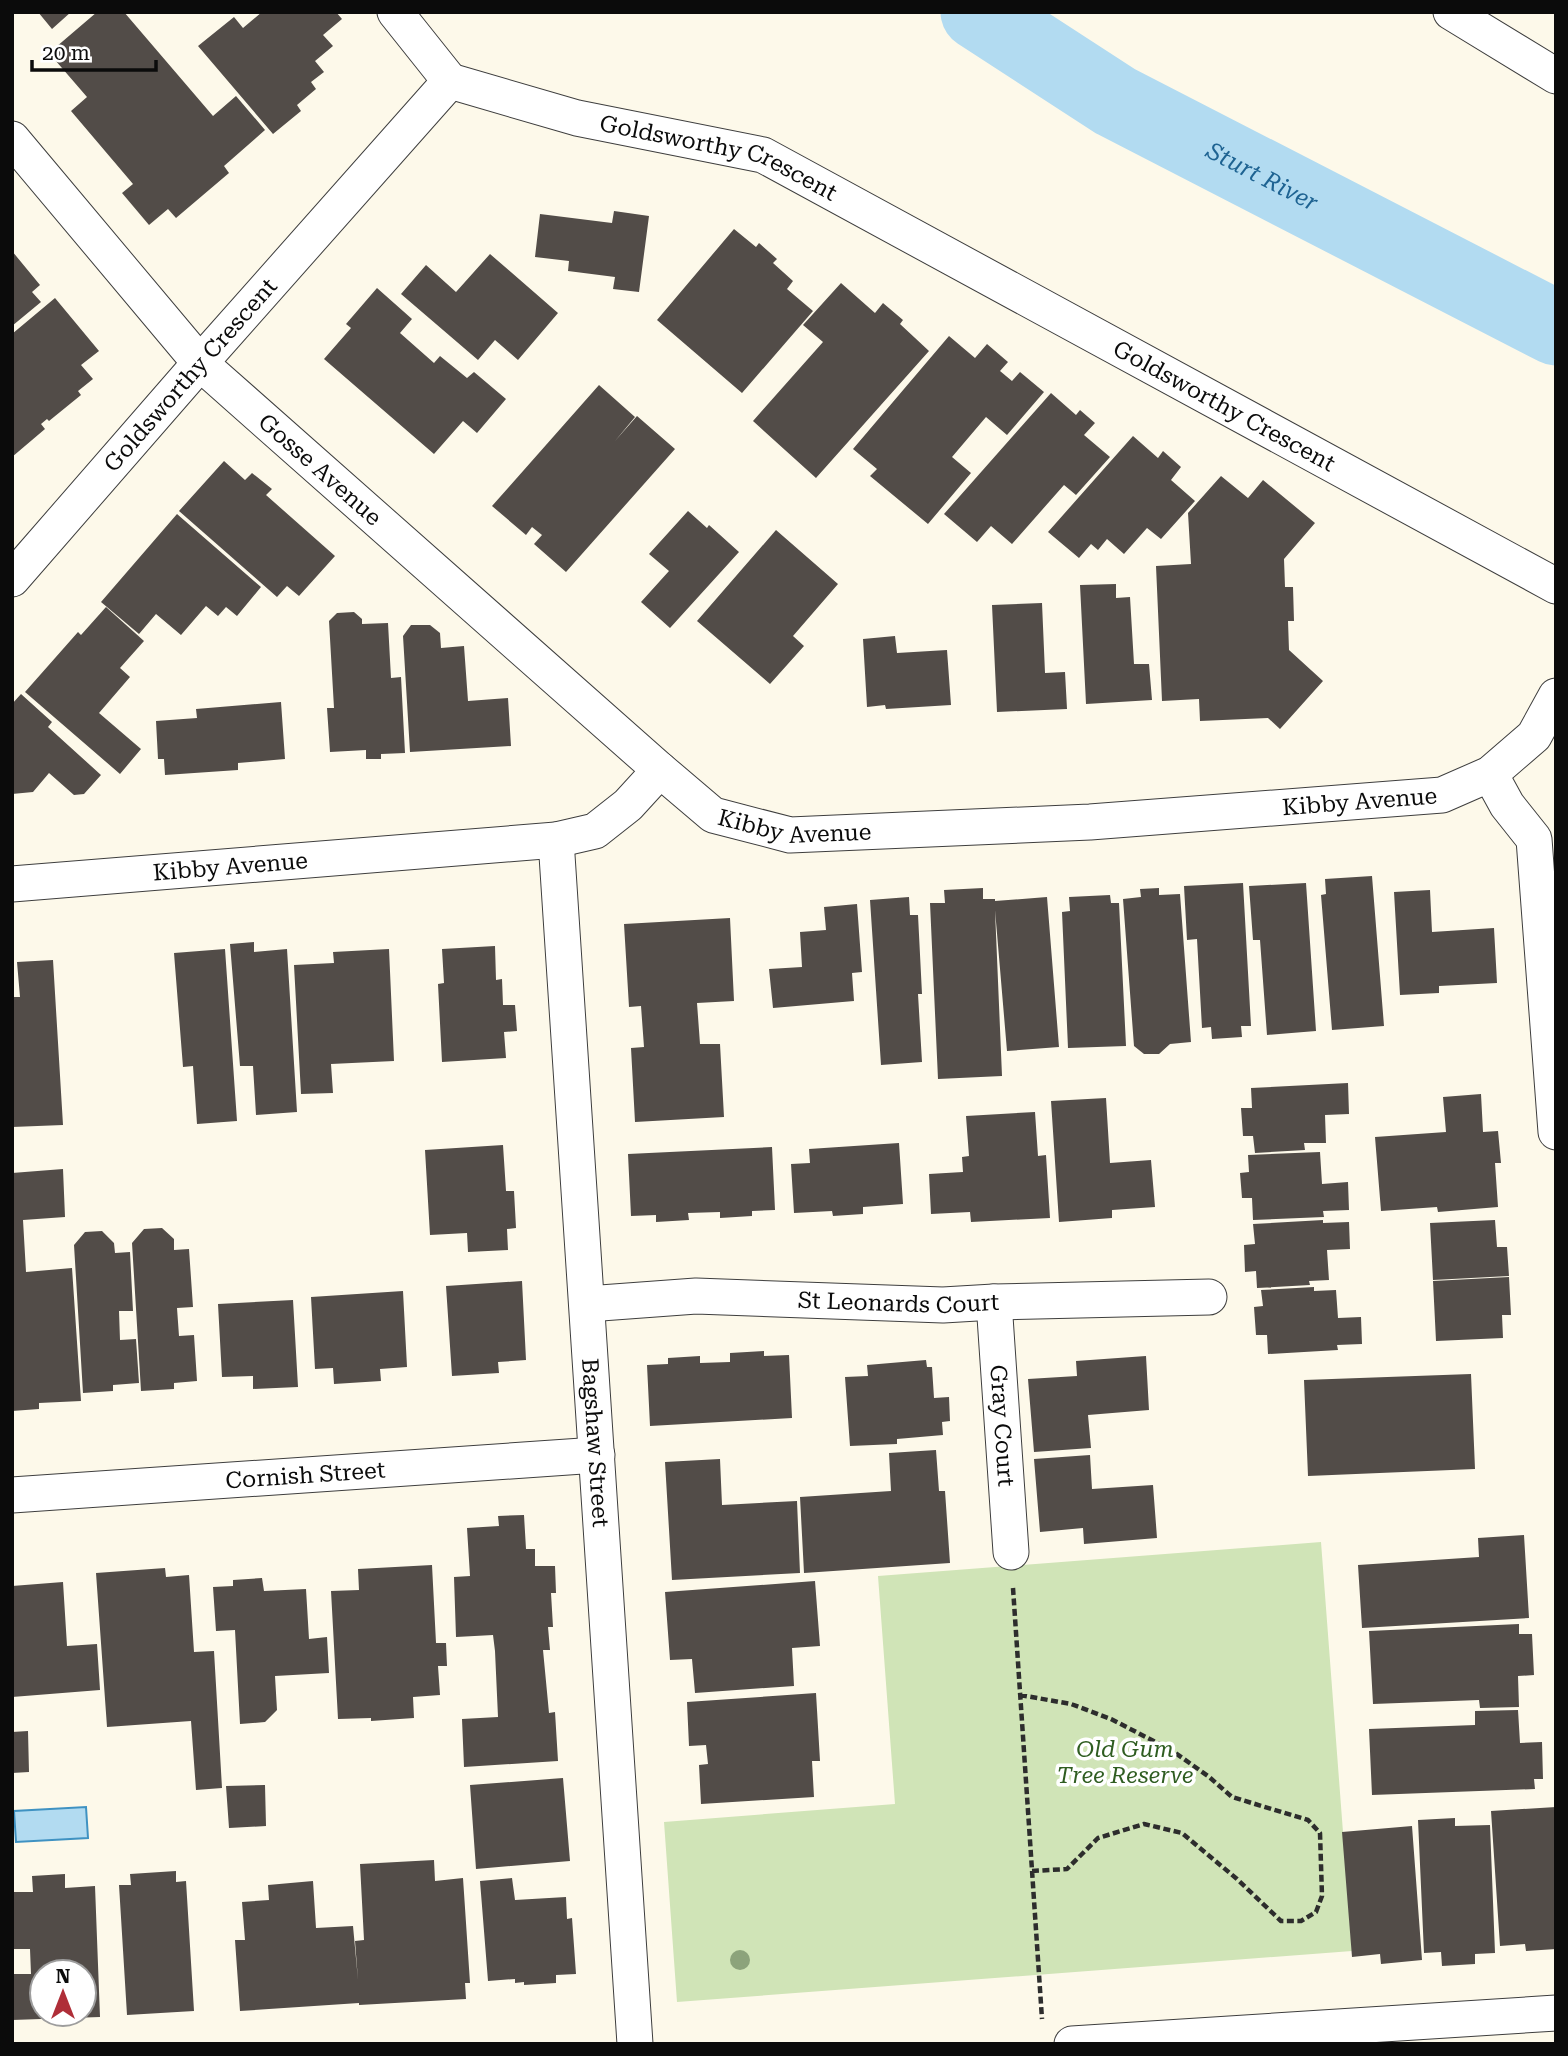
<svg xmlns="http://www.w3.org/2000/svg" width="1568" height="2056" viewBox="0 0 1568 2056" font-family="'Roboto Serif',serif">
	<rect width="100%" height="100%" fill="#fdf9ea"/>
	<path fill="#d0e4b7" d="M1321,1542L1352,1951L677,2002L664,1822L895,1804L878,1576Z"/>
	<path fill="#b2dbf1" stroke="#3f92c2" stroke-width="2" d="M86,1807L88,1838L16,1842L14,1811Z"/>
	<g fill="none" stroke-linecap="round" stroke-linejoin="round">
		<path stroke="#b2dbf1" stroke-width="75" id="s1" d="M978,12L1115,101L1556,328"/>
	</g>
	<path fill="#524c48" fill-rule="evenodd" d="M38,12H71L52,29Z
		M97,12H124L213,116L236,96L265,130L224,166L229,173L176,218L168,209L149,225L122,193L133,184L71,111L87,97L49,53Z
		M262,12H336L342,19L323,35L333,46L315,61L324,72L311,82L316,89L297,105L301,111L273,134L198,46L234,17L243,28Z
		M614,211L649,216L639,292L613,289L615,277L568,271L569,261L535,257L540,214L612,223Z
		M734,229L756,247L759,243L777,259L773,263L793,281L787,289L813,311L742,393L657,320Z
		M12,251L40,285L32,292L41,302L12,326Z
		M490,254L558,313L518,360L495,340L478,360L401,294L426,265L456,292Z
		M841,283L875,313L883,303L903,320L900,324L929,351L816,478L753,421L823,342L803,325Z
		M377,288L412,319L400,333L434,363L440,356L467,378L474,372L506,399L477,433L463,421L434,454L324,359L351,328L346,324Z
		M55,298L99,351L81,365L93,379L78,391L81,395L49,421L47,419L41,424L45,429L12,457V334Z
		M949,336L975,358L987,344L1008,362L1000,371L1012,381L1020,372L1044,392L1007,435L986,417L952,457L971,473L928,524L870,476L877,469L853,449Z
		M599,385L635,417L615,441L637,416L675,449L566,572L534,544L542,535L532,527L526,535L492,506Z
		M1051,393L1076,415L1080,410L1095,423L1084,435L1110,457L1076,495L1064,485L1012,544L991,526L977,542L944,514Z
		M1133,436L1158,458L1163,451L1181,467L1171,480L1195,501L1161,539L1147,528L1124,554L1107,539L1098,550L1091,544L1079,558L1048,532Z
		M224,461L245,480L252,473L272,489L266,495L335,556L299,596L287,586L277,597L179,511Z
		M1221,476L1248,498L1263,480L1315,523L1284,559L1285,587H1293L1294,621H1288L1289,650L1323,681L1280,729L1268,718L1200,721L1199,699L1162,701L1156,566L1191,564L1188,513Z
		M688,511L707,528L709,525L739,552L670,628L641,602L669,571L649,554Z
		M177,514L261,587L237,616L226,607L218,616L206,606L181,635L156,614L139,634L101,602Z
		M776,530L838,584L793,636L804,646L770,684L697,621Z
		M1116,584V598L1130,597L1134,664H1149L1152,700L1086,704L1080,585Z
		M1042,603L1045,673L1065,672L1067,709L997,712L992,605Z
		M106,607L144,641L120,668L130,677L99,713L141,749L120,774L25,692L78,632L81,635Z
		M354,612L362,619V624L388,623L391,678L401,677L405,753L381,754V759H366V750L330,752L327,708H334L329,621L337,613Z
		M411,625H430L440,633L441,648L464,646L468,701L508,698L511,746L410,752L403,636Z
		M895,636L897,653L947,650L951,705L886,709L885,705L867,707L863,639Z
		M21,694L52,722L48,727L101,775L84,794L74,795L49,773L33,792L12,794V704Z
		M281,702L285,759L238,763V770L165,775L164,759H158L156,721L197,718L196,709Z
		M1372,876L1384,1026L1332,1030L1321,895L1326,894L1325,879Z
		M1243,883L1251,1026H1241L1242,1037L1212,1039L1211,1027L1202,1028L1197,939L1187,940L1184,886Z
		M1306,883L1316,1031L1267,1035L1260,940H1253L1249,886Z
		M983,888V899H995V901L1047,897L1059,1047L1007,1051L995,910L1002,1076L938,1079L930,903H945L944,890Z
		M1159,888V895L1180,894L1191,1042L1170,1044L1159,1054H1144L1134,1046L1123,899L1141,897L1140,889Z
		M1430,890L1432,932L1494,928L1497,983L1439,986V993L1400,995L1394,892Z
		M1110,895L1111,903H1119L1126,1046L1068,1048L1062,912L1070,911L1069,897Z
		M909,897L910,915H918L922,994H918L922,1062L881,1065L870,900Z
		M857,904L862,972L852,973L854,1001L773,1008L769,969L802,967L800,932L826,930L824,907Z
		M730,918L734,1001L697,1003L700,1044H720L724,1117L635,1122L631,1048L644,1047L641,1006L629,1007L624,924Z
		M254,942V952L287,949L297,1112L256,1115L253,1066H240L230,944Z
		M495,946L496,980L502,979L503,1005H515L517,1031L504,1032L506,1058L442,1062L438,984L444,983L442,949Z
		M225,949L237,1121L197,1124L193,1066L183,1067L174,953Z
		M389,949L394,1061L331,1064L333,1093L301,1094L294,965L334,963L333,952Z
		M53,960L63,1125L12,1127V997H20L17,962Z
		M1348,1083L1349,1114L1325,1115L1326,1143H1304L1305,1150L1255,1153L1253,1136H1243L1241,1108H1252L1251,1088Z
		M1481,1094L1483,1132L1498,1131L1501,1163H1495L1498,1207L1438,1212L1437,1207L1381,1211L1375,1137L1446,1132L1443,1097Z
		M1106,1098L1110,1163L1151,1160L1155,1207L1112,1210V1218L1059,1222L1051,1101Z
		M1035,1112L1038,1156L1046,1155L1050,1218L971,1222L970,1212L931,1214L929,1174L963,1172L962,1157L969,1156L966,1116Z
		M899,1143L903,1204L863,1207V1214L833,1216L832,1211L794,1213L791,1164L810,1163L809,1149Z
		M503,1145L506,1191H514L516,1228L507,1229L508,1250L468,1252L467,1233L430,1235L425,1150Z
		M772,1147L775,1210L752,1211V1216L720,1218V1212L688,1213L689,1220L656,1222V1215L631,1216L628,1154Z
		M1320,1152L1322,1184L1348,1182L1349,1210L1323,1211L1324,1217L1253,1220L1252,1198H1242L1240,1173L1249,1172L1248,1155Z
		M63,1169L65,1217L23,1220L26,1272L72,1268L81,1401L39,1403V1409L12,1411V1173Z
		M1323,1220V1223L1349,1222L1350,1249L1327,1250L1329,1280L1309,1281L1310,1285L1257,1288L1256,1271L1245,1272L1244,1245L1255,1244L1253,1224Z
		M1495,1220L1497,1247H1507L1509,1276L1433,1280L1430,1223Z
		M162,1228L174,1239V1250L189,1249L193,1307L177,1308L179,1336L194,1335L197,1381L174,1383V1389L141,1391L132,1243L144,1229Z
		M102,1231L114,1243L115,1253L130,1252L133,1311H119L120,1340L136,1339L139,1383L113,1385V1391L83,1393L74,1245L85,1232Z
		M1509,1277L1511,1315H1502L1503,1338L1436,1341L1433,1281Z
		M522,1281L526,1360L498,1362L499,1373L452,1376L446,1286Z
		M1314,1287V1291L1336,1290L1338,1318L1361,1317L1362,1344L1337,1345L1338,1350L1268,1354L1267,1335H1256L1254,1307L1263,1306L1261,1290Z
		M403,1291L407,1367L380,1369L381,1381L334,1384L333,1368L315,1369L311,1297Z
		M293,1300L298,1387L253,1389V1376L222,1377L218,1304Z
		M764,1351V1356L789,1355L792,1418L650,1426L647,1365L668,1364V1358L700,1356V1363L730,1362V1353Z
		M1146,1356L1149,1410L1088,1415L1091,1448L1034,1452L1028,1379L1077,1376L1076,1361Z
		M926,1360L927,1367H932L934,1398L949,1397L950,1421L942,1422L943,1435L897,1439V1444L850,1446L845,1377L868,1376L867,1365Z
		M1471,1374L1475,1469L1308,1476L1304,1380Z
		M936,1450L939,1491H945L950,1563L804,1573L800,1497L891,1491L889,1453Z
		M1090,1455L1092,1489L1153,1485L1157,1538L1084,1544L1083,1528L1040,1532L1034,1459Z
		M720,1459L722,1505L797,1501L800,1573L672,1580L665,1462Z
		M524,1515L526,1549H535V1566H555L556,1593H551L553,1627H548L550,1650H543L549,1713L555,1712L558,1761L464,1767L462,1719L498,1717L495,1651L493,1635L456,1637L454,1577L470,1576L467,1528L499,1526L498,1516Z
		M1524,1535L1529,1618L1362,1628L1358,1565L1479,1557L1478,1538Z
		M432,1565L436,1643H446L447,1666H438L440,1695L413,1697L414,1718L371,1721V1718L338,1719L331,1591L359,1590L358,1569Z
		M165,1568L166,1577L189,1575L194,1652L214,1651L222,1788L196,1790L191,1721L107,1727L96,1573Z
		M262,1578L264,1591L306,1589L309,1639L327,1637L329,1673L275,1676L277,1710L265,1722L240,1724L235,1630L216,1631L213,1587L233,1586V1580Z
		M815,1581L820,1646L792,1648L794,1686L695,1693L692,1659L670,1660L665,1592Z
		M63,1582L67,1646L97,1644L100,1690L12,1697V1586Z
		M1519,1624V1634H1532L1534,1675L1518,1676L1519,1707L1480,1708L1479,1700L1373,1704L1369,1631Z
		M816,1693L820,1761H812L814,1797L701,1804L699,1765L708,1764L706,1745L689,1746L687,1702Z
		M1518,1710L1520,1743L1542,1742L1543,1779H1534L1535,1789L1372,1795L1369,1729L1475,1725V1711Z
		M28,1731L29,1772L12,1773V1732Z
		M563,1778L570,1861L476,1869L470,1785Z
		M265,1785L266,1826L229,1828L226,1786Z
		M1556,1807V1949L1526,1951L1525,1944L1500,1946L1491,1811Z
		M1455,1818V1826L1490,1825L1495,1953L1475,1954V1964L1442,1966L1441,1952L1424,1953L1418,1820Z
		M1412,1826L1422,1960L1381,1964L1380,1954L1352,1957L1342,1832Z
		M434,1860L435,1881L463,1878L470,1983H465L466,1999L359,2005V2003L240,2011L235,1940H245L242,1902L269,1900L268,1885L313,1881L316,1928L353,1926L358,1980L355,1941L364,1940L360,1864Z
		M176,1871V1882L186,1881L194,2011L127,2015L119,1885H131L130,1874Z
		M65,1874V1888L95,1886L100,2017L12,2020V1974H31L30,1949H12V1892H33L32,1876ZM42,1972H84V2014H42Z
		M512,1878L515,1900L566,1897L567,1919L572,1918L576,1974L556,1975V1983L524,1985V1982L515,1983V1979L488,1981L480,1881Z"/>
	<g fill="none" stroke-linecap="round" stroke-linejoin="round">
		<defs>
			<g id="street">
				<path d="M395,12L450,81"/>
				<path d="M1451,12L1556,76"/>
				<path id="s2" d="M450,81L577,118L763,155L1556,586"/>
				<path id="s3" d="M12,139L200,363L660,770"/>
				<path id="s4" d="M12,579L200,363L450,81"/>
				<path d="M1490,774L1507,805L1534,839L1556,1132"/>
				<path id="s5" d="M556,840L635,2044"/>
				<path id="s6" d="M12,884L556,840L595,831L628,805L660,770L713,815L790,835L1090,822L1442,795L1490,774L1534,736L1556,696"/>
				<path id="s7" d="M994,1302L1011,1552"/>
				<path id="s8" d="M587,1304L696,1296L943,1305L994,1302L1209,1297"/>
				<path id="s9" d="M12,1495L597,1455"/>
				<path d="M1072,2044L1556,2013"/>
			</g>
		</defs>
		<use href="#street" stroke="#3e3e3e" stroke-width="37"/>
		<path stroke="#2d2d2d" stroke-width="4.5" stroke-dasharray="7 3.5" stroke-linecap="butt" d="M1013,1588L1042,2019
			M1020,1695L1071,1704L1111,1719L1171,1750L1208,1776L1232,1797L1308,1820L1320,1833L1322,1896L1316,1912L1301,1921H1281L1237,1879L1182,1833L1144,1824L1098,1838L1067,1869L1032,1871"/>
		<use href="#street" stroke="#fff" stroke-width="35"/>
	</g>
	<circle fill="#8ca37b" cx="740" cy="1960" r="10"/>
	<g text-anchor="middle" stroke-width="7" stroke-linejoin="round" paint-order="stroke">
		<g font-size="23" fill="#0b0b0b" stroke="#fff">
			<text dy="8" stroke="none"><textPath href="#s2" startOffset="280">Goldsworthy Crescent</textPath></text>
			<text dy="8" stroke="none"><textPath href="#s4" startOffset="271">Goldsworthy Crescent</textPath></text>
			<text dy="8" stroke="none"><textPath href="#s2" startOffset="847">Goldsworthy Crescent</textPath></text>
			<text dy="8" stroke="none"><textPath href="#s3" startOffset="453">Gosse Avenue</textPath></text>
			<text dy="8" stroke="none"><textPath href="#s6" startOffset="1395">Kibby Avenue</textPath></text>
			<text dy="8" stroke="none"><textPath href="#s6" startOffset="828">Kibby Avenue</textPath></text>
			<text dy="8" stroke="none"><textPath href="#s6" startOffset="219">Kibby Avenue</textPath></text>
			<text dy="8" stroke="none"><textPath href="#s8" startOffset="312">St Leonards Court</textPath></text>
			<text dy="8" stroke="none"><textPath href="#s7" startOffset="124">Gray Court</textPath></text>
			<text dy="8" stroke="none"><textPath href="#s5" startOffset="604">Bagshaw Street</textPath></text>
			<text dy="8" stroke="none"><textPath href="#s9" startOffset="294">Cornish Street</textPath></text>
		</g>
		<g font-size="23" font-style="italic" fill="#2f5d21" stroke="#fff">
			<text x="1125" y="1757">Old Gum<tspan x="1125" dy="26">Tree Reserve</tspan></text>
		</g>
		<g font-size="24" font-style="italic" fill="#1e6392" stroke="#fff">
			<text dy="8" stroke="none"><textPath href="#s1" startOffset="329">Sturt River</textPath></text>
		</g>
	</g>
	<rect width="1568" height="2056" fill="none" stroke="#0b0b0b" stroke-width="28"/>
	<g transform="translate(63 1993)"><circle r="33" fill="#ffffff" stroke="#9d9d9d" stroke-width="2"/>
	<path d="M0-5L12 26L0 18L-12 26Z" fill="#af2e38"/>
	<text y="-10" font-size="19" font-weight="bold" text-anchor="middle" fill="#0b0b0b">N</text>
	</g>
	<path d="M32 60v10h124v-10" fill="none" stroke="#0b0b0b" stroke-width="3.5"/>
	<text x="42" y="60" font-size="21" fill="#0b0b0b" stroke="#ffffff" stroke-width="5" paint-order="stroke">20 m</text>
</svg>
